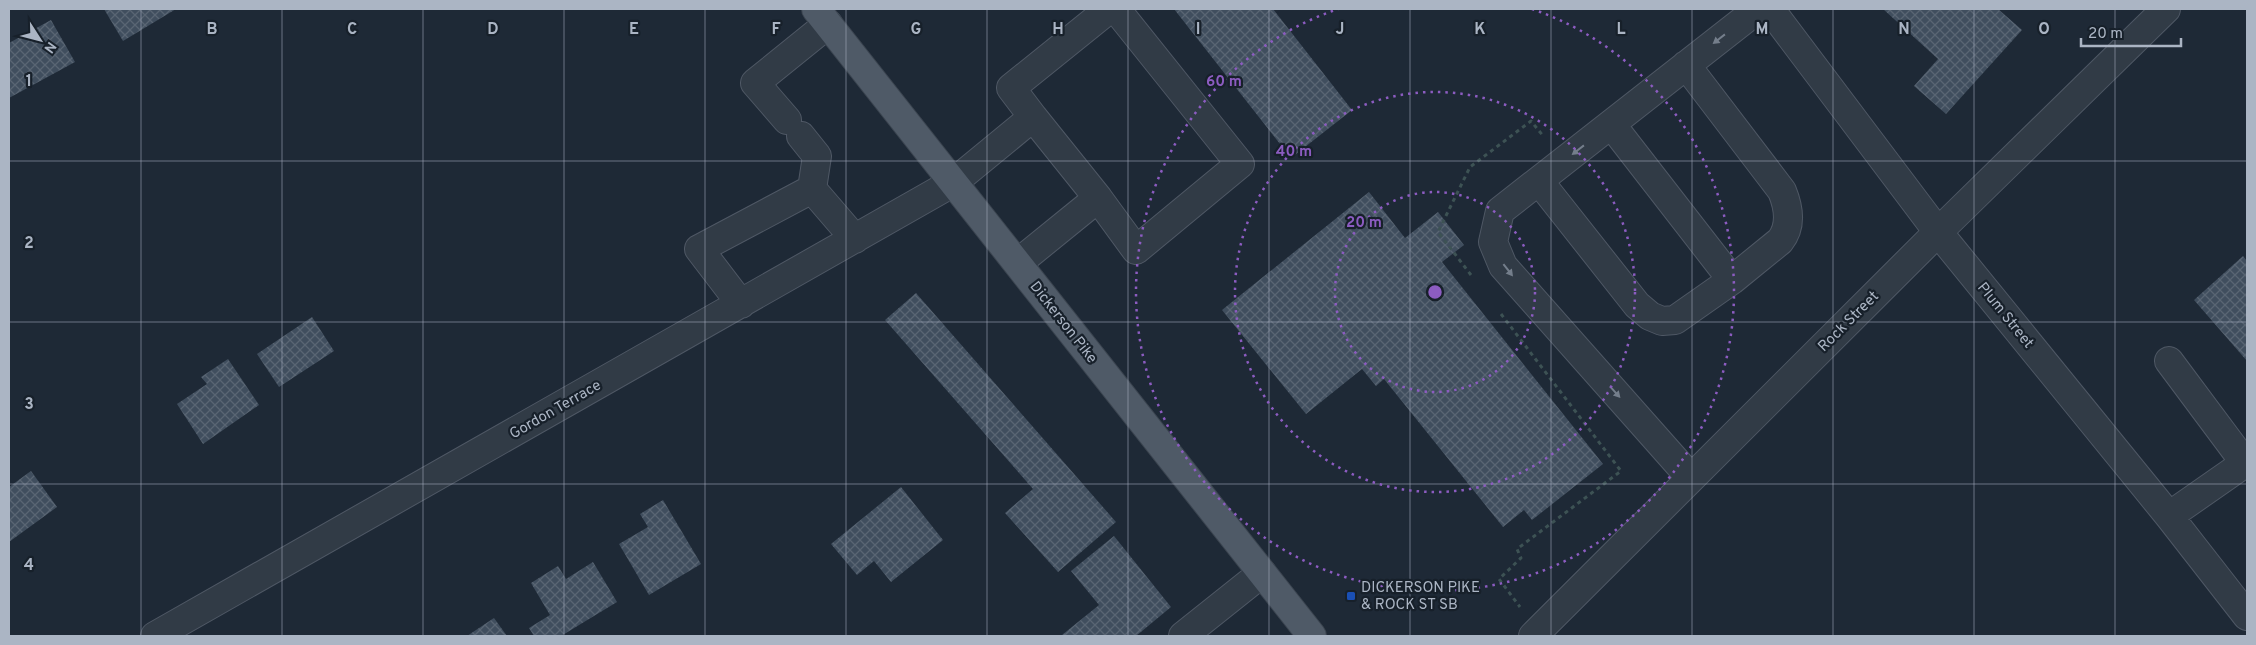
<svg xmlns="http://www.w3.org/2000/svg" width="2256" height="645" viewBox="0 0 2256 645" font-family="Overpass,sans-serif">
	<defs>
		<pattern id="building-cross-hatch" width="8" height="8" patternUnits="userSpaceOnUse" patternTransform="scale(1.25)"><rect width="8" height="8" fill="#404e5e"/><path d="M0 0l8 8M0 8l8-8" fill="none" stroke="#596573"/></pattern>
	</defs>
	<rect width="100%" height="100%" fill="#1e2936"/>
	<path fill="url(#building-cross-hatch)" d="M104,9H176L123,41Z
		M1174,9H1273L1352,110L1291,158Z
		M1883,9H1998L2022,30L1946,114L1914,86L1938,59Z
		M51,20L75,62L9,98V43Z
		M1369,192L1405,238L1438,212L1464,245L1442,262L1603,464L1532,520L1524,510L1503,527L1384,379L1376,386L1362,369L1306,414L1222,310Z
		M2243,256L2247,261V361L2194,300Z
		M916,293L1116,522L1058,572L1005,513L1033,489L885,320Z
		M312,317L334,351L279,387L257,354Z
		M228,359L259,405L203,444L177,404L207,384L201,377Z
		M31,471L57,507L9,542V487Z
		M901,487L943,540L891,582L874,561L857,575L831,544Z
		M663,500L701,564L649,595L619,544L648,527L640,514Z
		M1114,536L1171,607L1136,636H1063L1062,635L1099,605L1071,571Z
		M593,562L617,602L561,636H534L529,628L550,615L531,583L558,566L566,579Z
		M494,618L507,636H467Z"/>
	<g fill="none" stroke-linecap="round" stroke-linejoin="round">
		<defs>
			<path id="minor" d="M1770,9L1938,232L2169,516L2247,616
				M1033,117L1011,88L1109,9
				M787,120L755,83L828,24
				M1611,124L1732,280
				M801,136L817,156L812,189
				M1539,181L1637,305L1650,316L1662,321L1675,320L1732,280L1780,241C1792,226 1789,208 1782,191L1686,65
				M1098,198L1136,250L1240,164L1116,9
				M741,304L699,249L812,189L855,239
				M1691,478L1503,266L1493,242L1500,211L1758,9
				M2169,516L2245,463L2169,361
				M155,636L954,182L1033,117L1098,198L1018,263
				M1183,636L1262,573
				M1533,636L1938,232L2166,9"/>
			<path id="major" d="M816,9L1312,636"/>
		</defs>
		<use href="#minor" stroke="#4f5865" stroke-width="30"/>
		<use href="#major" stroke="#3b4450" stroke-width="30"/>
		<path stroke="#3d5254" stroke-width="3" stroke-dasharray="4 4" stroke-linecap="butt" d="M1471,275L1438,232L1470,167L1531,121L1544,137
			M1501,314L1621,471L1517,549L1521,558L1499,579L1520,607"/>
		<use href="#minor" stroke="#313b46" stroke-width="28"/>
		<use href="#major" stroke="#4f5a67" stroke-width="28"/>
	</g>
	<defs><path id="oneway-solid" d="M-6-.8H1V-3.2L6.5 0L1 3.2V.8H-6Z" transform="scale(1.25)"/></defs>
	<g fill="#747e8b">
		<use href="#oneway-solid" transform="translate(1719 39) rotate(142)"/>
		<use href="#oneway-solid" transform="translate(1578 150) rotate(142)"/>
		<use href="#oneway-solid" transform="translate(1508 270) rotate(52)"/>
		<use href="#oneway-solid" transform="translate(1615 392) rotate(48)"/>
	</g>
	<path fill="none" stroke="#abb5c4" stroke-width="1" stroke-opacity="0.55" d="M141,9V636M282,9V636M423,9V636M564,9V636M705,9V636M846,9V636M987,9V636M1128,9V636M1269,9V636M1410,9V636M1551,9V636M1692,9V636M1833,9V636M1974,9V636M2115,9V636M9,161H2247M9,322H2247M9,484H2247"/>
	<g fill="none" stroke="#8c5cc1" stroke-width="2.5" stroke-dasharray="2.5 5">
		<circle cx="1435" cy="292" r="100"/>
		<circle cx="1435" cy="292" r="200"/>
		<path d="M1532 9A299 299 0 1 1 1338 9"/>
	</g>
	<rect fill="#1a4fb4" stroke="#17202a" stroke-width="2" x="1346" y="591" width="10" height="10" rx="2.5"/>
	<g text-anchor="middle" stroke-width="4.5" stroke-linejoin="round" paint-order="stroke">
		<g font-size="15" fill="#abb5c4" stroke="#17202a">
			<text transform="translate(2006 315) rotate(51)" y="5">Plum Street</text>
			<text transform="translate(1848 321) rotate(-45)" y="5">Rock Street</text>
			<text transform="translate(1064 322) rotate(52)" y="5">Dickerson Pike</text>
			<text transform="translate(555 409) rotate(-30)" y="5">Gordon Terrace</text>
		</g>
		<g font-size="15" fill="#abb5c4" stroke="#17202a" text-anchor="start">
			<text x="1361" y="592">DICKERSON PIKE<tspan x="1361" dy="17">&amp; ROCK ST SB</tspan></text>
		</g>
	</g>
	<g font-size="16" text-anchor="middle" font-weight="bold" fill="#abb5c4" stroke="#17202a" stroke-width="4.5" stroke-linejoin="round" paint-order="stroke">
		<text x="212" y="34">B</text>
		<text x="352" y="34">C</text>
		<text x="493" y="34">D</text>
		<text x="634" y="34">E</text>
		<text x="776" y="34">F</text>
		<text x="916" y="34">G</text>
		<text x="1058" y="34">H</text>
		<text x="1198" y="34">I</text>
		<text x="1340" y="34">J</text>
		<text x="1480" y="34">K</text>
		<text x="1621" y="34">L</text>
		<text x="1762" y="34">M</text>
		<text x="1904" y="34">N</text>
		<text x="2044" y="34">O</text>
		<text x="29" y="86">1</text>
		<text x="29" y="248">2</text>
		<text x="29" y="409">3</text>
		<text x="29" y="570">4</text>
	</g>
	<circle cx="1435" cy="292" r="8" fill="#8c5cc1" stroke="#17202a" stroke-width="2.5"/>
	<g font-size="15" text-anchor="middle" font-weight="bold" fill="#8c5cc1" stroke="#17202a" stroke-width="4.5" stroke-linejoin="round" paint-order="stroke">
		<text x="1224" y="86">60 m</text>
		<text x="1294" y="156">40 m</text>
		<text x="1364" y="227">20 m</text>
	</g>
	<rect width="2256" height="645" fill="none" stroke="#abb5c4" stroke-width="20"/>
	<g transform="translate(40 40) rotate(126)" stroke="#17202a" stroke-width="4" paint-order="stroke">
	<path d="M0-4L9 19L0 12L-9 19Z" fill="#abb5c4"/>
	<text y="-8" font-size="14" font-weight="bold" text-anchor="middle" fill="#abb5c4">N</text>
	</g>
	<path d="M2081 38v8h100v-8" fill="none" stroke="#abb5c4" stroke-width="2.5"/>
	<text x="2088" y="38" font-size="15" fill="#abb5c4" stroke="#17202a" stroke-width="4" paint-order="stroke">20 m</text>
</svg>
